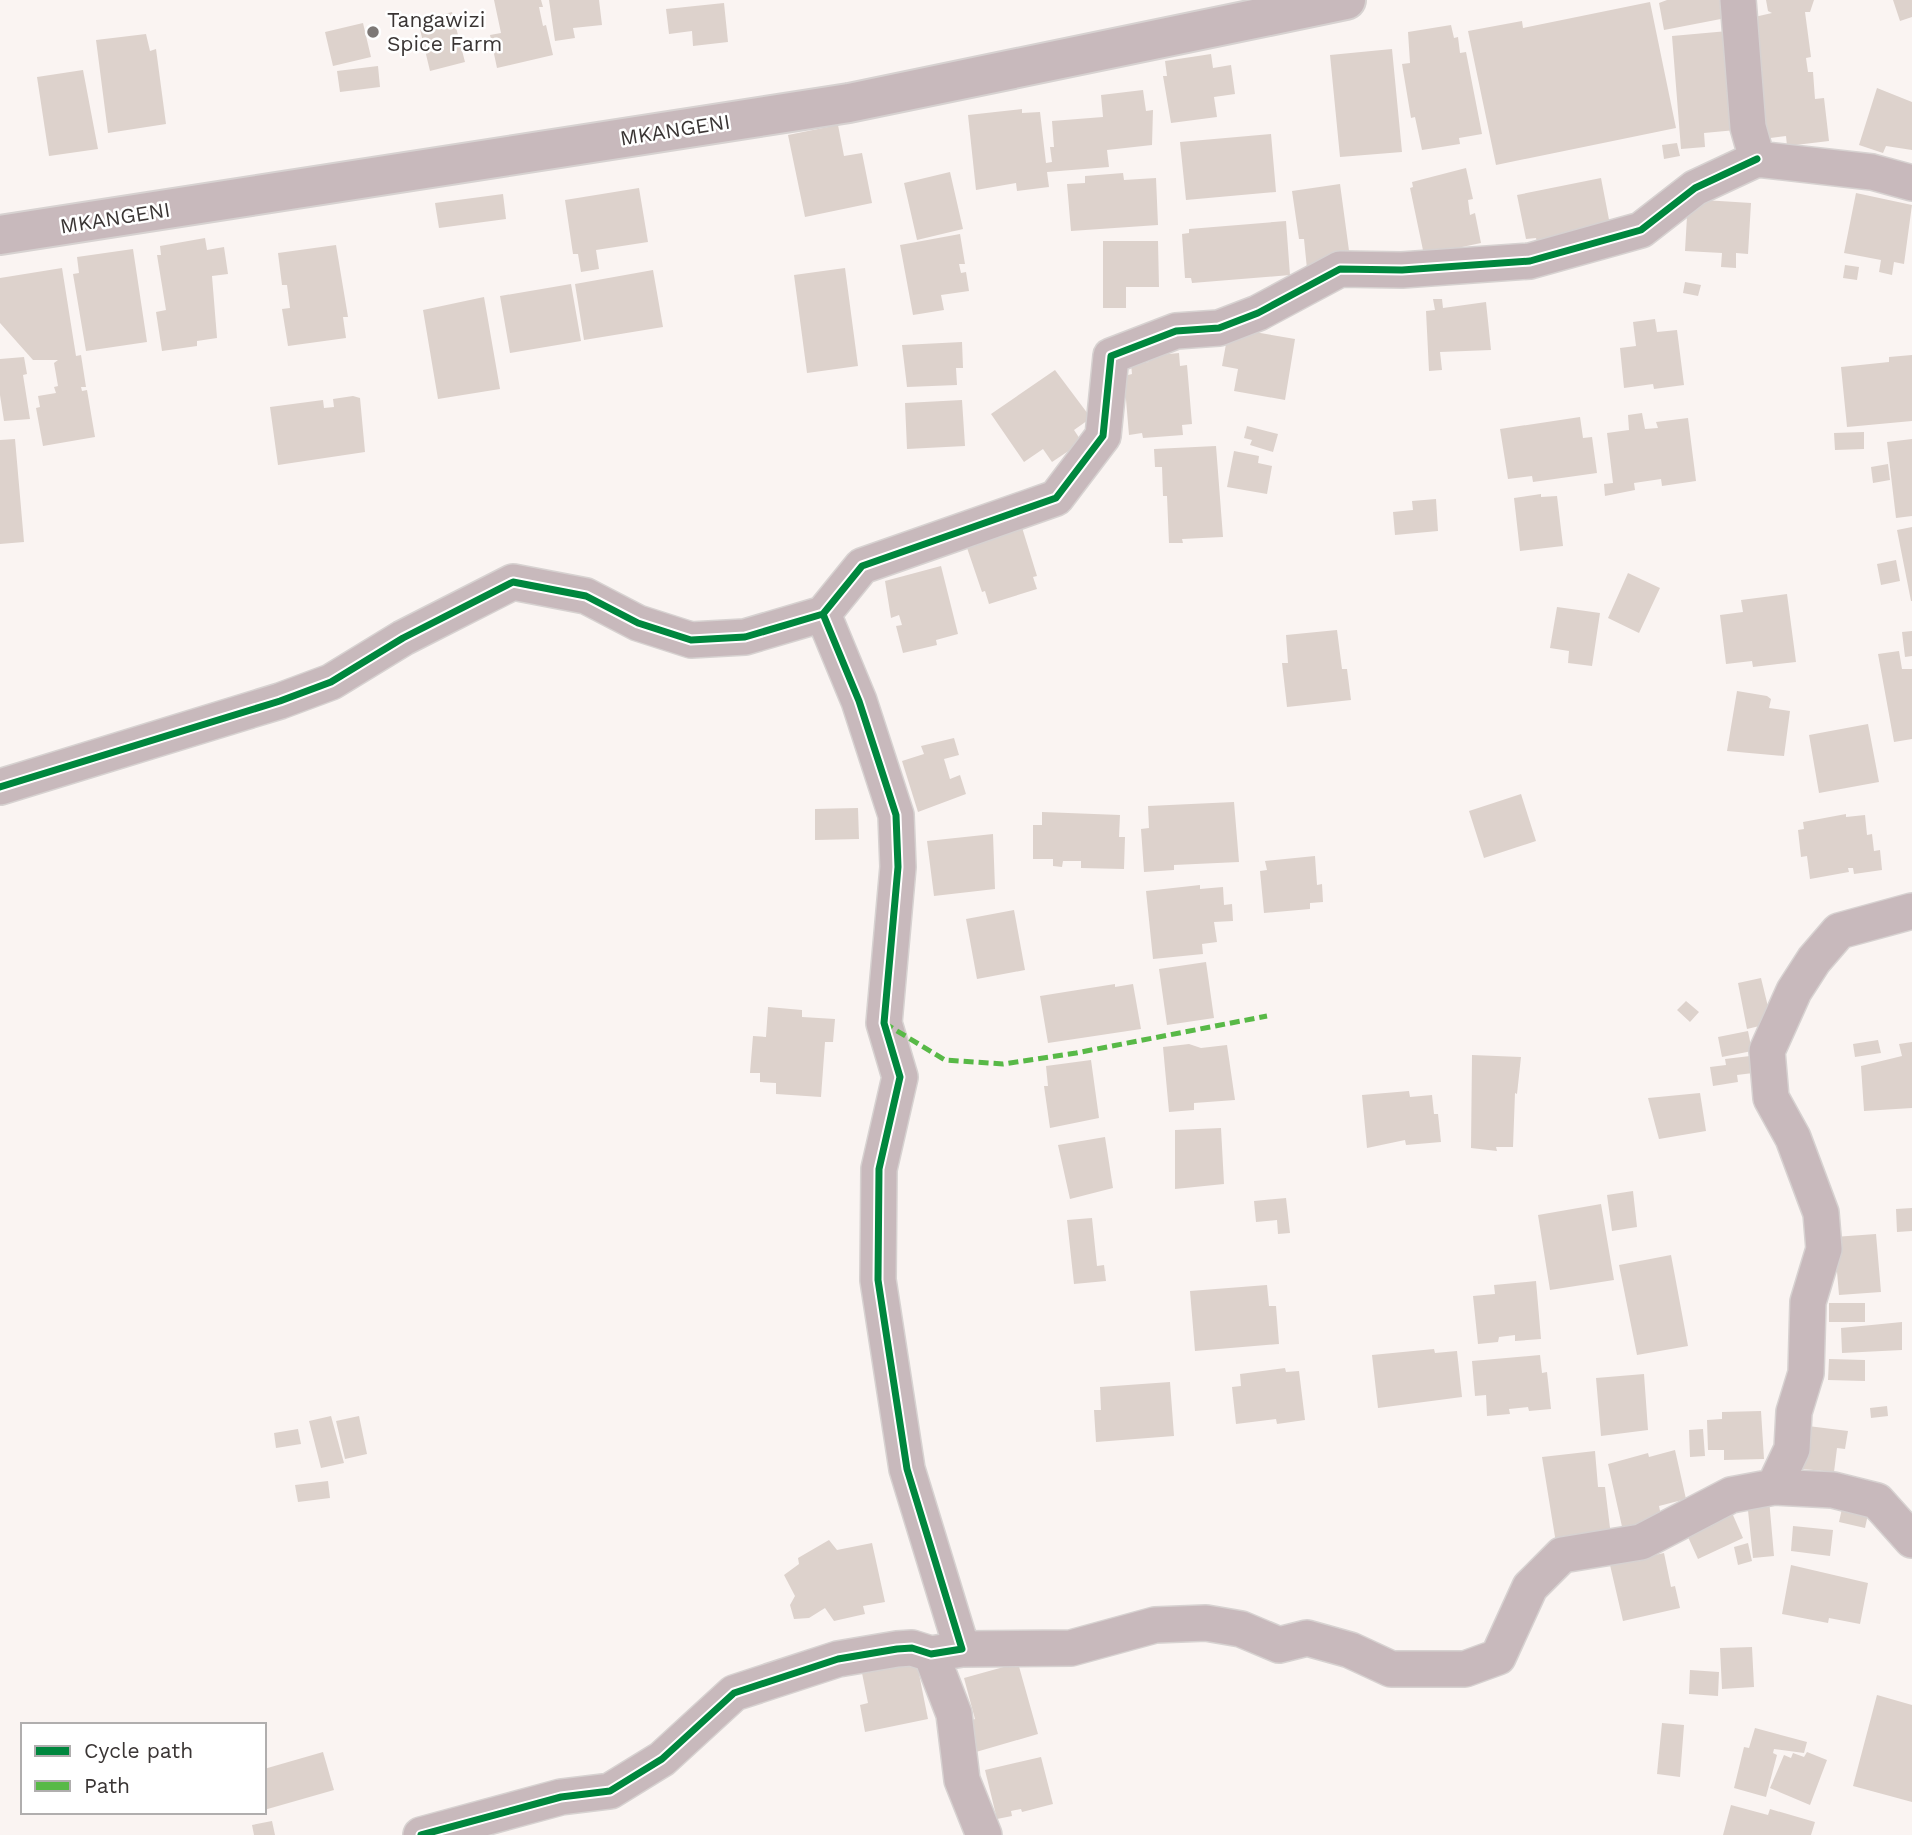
<svg xmlns="http://www.w3.org/2000/svg" width="1912" height="1835" viewBox="0 0 1912 1835" font-family="'Work Sans',sans-serif">
	<rect width="100%" height="100%" fill="#faf4f2"/>
	<path fill="#ddd2cc" d="M494,0H541L543,7H539L543,26L546,25L553,55L497,68L490,35L501,33Z
		M549,0H599L602,25L573,28L575,38L555,41Z
		M1667,0H1723L1726,18L1664,30L1659,3Z
		M1766,0H1814L1810,12H1805L1811,57L1806,58L1808,72H1813L1815,99L1824,98L1829,141L1787,146L1786,136L1763,139L1750,18L1772,13L1768,11Z
		M1893,0H1912V17L1900,21Z
		M1650,2L1676,128L1496,165L1468,31L1522,21L1523,28Z
		M724,3L728,42L693,46L692,31L669,34L666,9Z
		M452,12L465,62L430,71L418,21Z
		M363,23L371,57L333,66L325,32Z
		M1451,25L1454,38L1458,37L1460,53L1466,52L1482,134L1459,138L1460,144L1422,150L1415,117L1411,118L1402,64L1410,63L1408,32Z
		M1728,31L1736,130L1704,133L1705,147L1681,149L1672,36Z
		M146,34L150,51L156,49L166,124L108,133L96,40Z
		M1392,49L1402,152L1340,157L1330,55Z
		M1211,54L1213,68L1231,65L1235,94L1214,97L1217,117L1171,123L1163,76H1167L1165,61Z
		M378,66L380,87L340,92L337,71Z
		M83,70L98,149L49,156L37,77Z
		M1877,88L1912,102V150L1886,146L1883,153L1859,145Z
		M1143,90L1146,111L1153,110L1152,145L1107,150L1109,167L1047,172L1049,187L1017,191L1016,183L976,190L968,115L1022,109V113L1040,112L1046,163L1052,162L1050,147H1054L1052,121L1103,117L1101,95Z
		M838,125L844,156L862,153L872,203L805,217L788,135Z
		M1271,134L1276,192L1186,200L1180,142Z
		M1677,143L1680,156L1664,159L1662,145Z
		M1466,168L1473,199L1468,200L1470,215L1475,213L1481,243L1424,255L1410,188L1413,187L1412,182Z
		M950,172L963,229L917,240L904,183Z
		M1123,173L1124,180L1156,178L1158,225L1071,231L1067,184L1085,183V176Z
		M1601,178L1611,230L1537,243L1536,238L1526,239L1517,195Z
		M1340,184L1350,258L1307,269L1304,239H1299L1292,191Z
		M639,188L648,242L596,250L599,269L581,272L578,254H573L565,200Z
		M1856,193L1912,205L1904,264L1894,262L1892,275L1879,272L1881,260L1844,253Z
		M503,194L506,219L439,228L435,203Z
		M1688,199L1751,203L1748,254L1736,253V268L1721,267L1722,253L1685,251Z
		M1286,221L1290,275L1192,283L1191,278H1185L1182,234L1189,233V229Z
		M960,234L965,264H959L961,273L966,272L969,291L941,295L944,310L913,315L900,245Z
		M205,238L207,250L224,247L228,274L212,276L217,338L197,341V346L162,351L156,312L166,310L157,255H161L160,246Z
		M1103,241H1158L1159,287H1126V308H1103Z
		M336,245L348,317H343L346,338L288,346L282,309L290,308L287,285H282L278,253Z
		M133,249L147,342L86,351L73,274L79,273L77,257Z
		M1845,265L1859,267L1857,280L1843,278Z
		M62,268L76,356L81,355L86,387H81L82,391L87,390L95,437L43,446L36,408L40,407L38,396L56,393L54,387L58,386L54,363L58,360H33L0,323V278Z
		M845,268L858,366L807,373L794,275Z
		M653,270L663,327L584,340L575,284Z
		M1685,282L1701,285L1698,296L1683,293Z
		M571,284L581,341L510,353L500,296Z
		M484,297L500,389L438,399L423,310Z
		M1433,299H1442L1443,308L1486,302L1491,350L1440,352L1442,370L1429,371L1426,311L1435,310Z
		M1655,319L1657,332L1677,330L1684,385L1654,389L1653,384L1624,388L1620,348L1636,346L1633,322Z
		M1243,330L1295,339L1285,400L1234,391L1238,369L1222,366L1228,333Z
		M962,342L963,368H956L957,385L907,387L902,345Z
		M1179,353L1180,366L1187,365L1192,424L1182,425L1183,435L1143,438L1142,433L1129,435L1124,376L1132,374L1131,364L1149,362V356Z
		M1912,355V421L1847,427L1841,367L1889,362V357Z
		M24,357L27,374L23,375L30,419L4,421L0,395V359Z
		M1055,370L1091,418L1074,430L1082,442L1052,462L1043,449L1024,462L991,414Z
		M353,396L360,398L365,452L278,465L270,407L323,400L324,408L334,407L333,399Z
		M962,400L965,446L907,449L905,403Z
		M1642,413L1645,429L1658,428L1656,422L1688,418L1696,481L1662,486L1661,479L1634,483L1635,490L1605,496L1604,484L1613,483L1607,433L1629,430L1628,415Z
		M1580,417L1583,438L1592,437L1597,473L1533,482L1532,476L1508,479L1500,429Z
		M1247,426L1278,434L1273,452L1250,445L1252,440L1244,438Z
		M1864,432V449L1835,450L1834,433Z
		M15,439L24,542L0,544V440Z
		M1912,439V516L1896,518L1887,442Z
		M1216,446L1223,537L1182,539L1183,543H1169L1167,496H1163L1162,467H1155L1154,449Z
		M1234,451L1259,456L1258,463L1272,466L1267,494L1227,487Z
		M1888,464L1890,480L1873,483L1871,467Z
		M1541,494V497L1557,496L1563,546L1520,551L1514,498Z
		M1436,499L1438,531L1395,535L1393,512L1413,510L1412,501Z
		M1020,521L1037,576L1033,577L1037,589L989,604L985,591L982,592L964,539Z
		M1912,527V601H1911L1897,530Z
		M1896,560L1900,581L1881,585L1877,564Z
		M941,566L958,634L936,640L937,645L903,653L896,626L902,625L899,615L891,618L885,581Z
		M1628,573L1660,588L1639,633L1608,618Z
		M1787,594L1796,662L1753,667L1752,661L1726,664L1720,615L1743,612L1741,600Z
		M1557,607L1600,613L1592,666L1568,663L1569,651L1550,648Z
		M1337,630L1342,669H1347L1351,700L1287,707L1282,663H1288L1286,635Z
		M1912,631V656L1905,657L1902,632Z
		M1899,651L1902,669H1912V739L1894,742L1878,654Z
		M1737,691L1767,696L1771,699L1769,708L1790,711L1784,756L1727,751Z
		M1868,724L1879,782L1819,793L1809,735Z
		M954,738L959,755L944,759L950,779L960,775L966,794L918,812L902,761L924,754L921,746Z
		M1521,794L1536,841L1484,858L1469,811Z
		M1234,802L1239,862L1174,865V870L1144,872L1141,829L1149,828L1148,806Z
		M858,808L859,839L815,840V809Z
		M1042,812L1120,815L1119,837H1125L1124,869L1081,868V861H1063L1062,867L1053,866V859H1033V825H1042Z
		M1846,814V817L1865,815L1867,835L1872,834L1874,851L1880,850L1882,870L1854,874L1853,868H1848L1849,872L1810,879L1807,856L1801,857L1798,830L1804,829L1803,822Z
		M993,834L995,889L934,896L927,841Z
		M1315,856L1317,885L1322,884L1323,902L1310,903V909L1264,913L1260,871L1267,870L1265,861Z
		M1200,885V889L1223,887L1224,905L1232,904L1233,921L1214,922L1217,942L1202,944L1203,954L1153,959L1146,891Z
		M1014,910L1025,970L977,979L966,919Z
		M1206,962L1214,1018L1167,1025L1159,969Z
		M1761,978L1772,1023L1747,1029L1738,983Z
		M1115,984V987L1133,984L1141,1029L1048,1043L1040,996Z
		M1686,1001L1699,1012L1690,1022L1677,1010Z
		M768,1007L802,1010V1017L835,1019L833,1042H825L821,1097L776,1094V1083L760,1082V1073H750L753,1036L766,1037Z
		M1748,1031L1752,1051L1722,1057L1718,1037Z
		M1878,1040L1881,1053L1855,1057L1853,1044Z
		M1912,1042V1108L1864,1111L1861,1066L1902,1056L1899,1044Z
		M1189,1044L1201,1048L1227,1045L1235,1100L1194,1103V1110L1169,1112L1163,1047Z
		M1472,1055L1521,1057L1517,1094L1515,1093L1513,1147H1496L1497,1151L1471,1148Z
		M1750,1056L1753,1073L1737,1075L1738,1082L1713,1086L1710,1067L1726,1065L1725,1059Z
		M1091,1060L1099,1118L1050,1128L1044,1086H1048L1046,1066Z
		M1409,1091L1410,1097L1432,1095L1434,1114H1438L1441,1142L1406,1145L1405,1140L1367,1148L1362,1095Z
		M1700,1093L1706,1131L1659,1139L1648,1098Z
		M1221,1128L1224,1184L1175,1189V1130Z
		M1105,1137L1113,1188L1070,1199L1058,1145Z
		M1633,1191L1637,1227L1612,1231L1607,1195Z
		M1286,1198L1290,1233L1278,1234L1277,1220L1256,1222L1254,1201Z
		M1601,1204L1614,1280L1550,1290L1538,1215Z
		M1912,1208V1231L1897,1232L1896,1209Z
		M1092,1218L1097,1266L1104,1265L1106,1281L1074,1284L1067,1220Z
		M1876,1234L1881,1292L1839,1295L1834,1237Z
		M1671,1255L1688,1346L1637,1355L1619,1265Z
		M1536,1281L1541,1339L1515,1341V1335L1499,1337L1498,1342L1478,1344L1473,1296L1495,1294L1494,1285Z
		M1267,1285L1269,1306H1276L1279,1344L1195,1351L1190,1291Z
		M1829,1303H1865V1322H1829Z
		M1902,1322V1350L1842,1353L1841,1328Z
		M1434,1349L1435,1353L1457,1351L1462,1397L1378,1408L1372,1355Z
		M1540,1355L1542,1373L1547,1372L1551,1409L1529,1411L1528,1407L1509,1409L1510,1414L1487,1416L1486,1395L1475,1396L1472,1361Z
		M1829,1359L1865,1360V1381L1828,1380Z
		M1285,1368L1286,1372L1299,1371L1305,1420L1277,1424L1276,1419L1236,1424L1232,1387L1241,1386L1240,1374Z
		M1644,1374L1648,1430L1601,1436L1596,1378Z
		M1170,1382L1174,1436L1096,1442L1094,1410H1101L1100,1387Z
		M1887,1406L1888,1416L1871,1418L1870,1408Z
		M1761,1411L1764,1459L1724,1460V1450H1708L1707,1420L1722,1419V1412Z
		M331,1416L344,1463L321,1468L309,1421Z
		M359,1416L367,1454L345,1459L336,1421Z
		M1808,1426L1848,1431L1845,1449L1837,1448L1834,1472L1803,1469Z
		M298,1429L301,1444L276,1448L274,1433Z
		M1703,1429L1705,1456L1690,1457L1689,1430Z
		M1675,1450L1686,1499L1659,1506L1662,1520L1623,1531L1608,1464L1648,1453L1649,1457Z
		M1595,1451L1598,1487H1605L1611,1536L1556,1543L1542,1457Z
		M328,1481L330,1498L298,1502L295,1485Z
		M1769,1499L1774,1556L1753,1558L1747,1501Z
		M1843,1504L1869,1510L1865,1528L1839,1522Z
		M1729,1506L1743,1538L1698,1559L1683,1526Z
		M1793,1526L1833,1530L1830,1556L1791,1551Z
		M829,1540L837,1550L872,1543L885,1602L863,1606L865,1614L834,1621L825,1608L809,1618L794,1619L790,1605L795,1596L784,1575L799,1564L798,1558Z
		M1748,1543L1752,1561L1738,1565L1734,1547Z
		M1664,1553L1671,1587L1675,1586L1680,1608L1623,1621L1610,1565Z
		M1791,1565L1868,1583L1860,1624L1829,1618L1828,1623L1782,1614Z
		M1752,1647L1754,1687L1722,1689L1720,1648Z
		M916,1659L928,1719L865,1732L860,1705L868,1703L860,1663Z
		M1018,1663L1038,1734L976,1752L967,1722L975,1719L964,1678Z
		M1690,1670L1719,1672L1718,1696L1689,1694Z
		M1877,1695L1912,1705V1802L1853,1786Z
		M1662,1723L1684,1725L1680,1777L1657,1774Z
		M1755,1728L1807,1742L1804,1753L1774,1749L1773,1753L1777,1755L1766,1797L1734,1788L1744,1747L1749,1748Z
		M323,1752L334,1790L264,1810V1769Z
		M1807,1752L1827,1760L1810,1805L1770,1788L1784,1755L1791,1758L1793,1753L1804,1757Z
		M1041,1757L1053,1804L1022,1812L1021,1809L1011,1811L1012,1816L997,1819L985,1770Z
		M1731,1805L1768,1815L1770,1809L1815,1822L1811,1835H1723Z
		M272,1821L275,1835H254L252,1825Z"/>
	<g fill="none" stroke-linecap="round" stroke-linejoin="round">
		<defs>
			<path id="minor" d="M1738,0L1748,127L1757,159L1872,172L1912,183
				M0,787L280,701L331,682L403,638L513,582L586,596L638,623L691,640L745,637L823,614L862,566L1056,498L1103,436L1111,356L1176,331L1219,328L1258,313L1340,269L1402,270L1530,261L1641,230L1695,188L1757,159
				M1774,1487L1833,1490L1877,1501L1912,1540
				M962,1649L1071,1648L1155,1625L1206,1623L1241,1629L1279,1645L1307,1638L1350,1650L1391,1669H1465L1498,1657L1530,1587L1562,1555L1641,1542L1731,1495L1774,1487L1792,1449L1794,1412L1806,1373L1808,1302L1824,1249L1821,1213L1793,1138L1771,1098L1767,1051L1794,991L1814,960L1839,931L1912,911
				M931,1654L954,1714L962,1780L984,1835
				M421,1835L561,1797L610,1791L662,1759L734,1693L838,1659L897,1649L912,1648L931,1654L962,1649L907,1469L878,1280L879,1169L900,1077L884,1023L898,867L896,815L859,701L823,614"/>
			<path id="tertiary" d="M0,235L849,103L1346,0"/>
		</defs>
		<use href="#minor" stroke="#d7d2d1" stroke-width="38"/>
		<use href="#tertiary" stroke="#d7d2d1" stroke-width="42"/>
		<use href="#minor" stroke="#c8b9bc" stroke-width="35"/>
		<use href="#tertiary" stroke="#c8b9bc" stroke-width="38"/>
		<path stroke="#58b947" stroke-width="5" stroke-dasharray="10 5" stroke-linecap="butt" d="M884,1023L945,1060L1003,1064L1076,1053L1267,1016"/>
		<defs>
			<path id="cycleway" d="M0,787L280,701L331,682L403,638L513,582L586,596L638,623L691,640L745,637L823,614L862,566L1056,498L1103,436L1111,356L1176,331L1219,328L1258,313L1340,269L1402,270L1530,261L1641,230L1695,188L1757,159
				M421,1835L561,1797L610,1791L662,1759L734,1693L838,1659L897,1649L912,1648L931,1654L962,1649L907,1469L878,1280L879,1169L900,1077L884,1023L898,867L896,815L859,701L823,614"/>
		</defs>
		<use href="#cycleway" stroke="#fff" stroke-width="11"/>
		<use href="#cycleway" stroke="#00873e" stroke-width="7"/>
	</g>
	<circle fill="#7d7876" stroke="#fff" stroke-width="2.5" cx="373" cy="32" r="7"/>
	<g text-anchor="middle" stroke-width="5" stroke-linejoin="round" paint-order="stroke">
		<g font-size="21" fill="#3a3534" stroke="#fff" text-anchor="start">
			<text x="387" y="27">Tangawizi<tspan x="387" dy="24">Spice Farm</tspan></text>
		</g>
		<g font-size="21" fill="#3a3534" stroke="#fff">
			<text transform="translate(675 130) rotate(-9)" y="7">MKANGENI</text>
			<text transform="translate(115 218) rotate(-9)" y="7">MKANGENI</text>
		</g>
	</g>
	<rect x="21" y="1723" width="245" height="91" fill="#ffffff" stroke="#b0aeae" stroke-width="2"/>
	<rect x="35" y="1746" width="35" height="10" fill="#00873e" stroke="#b0aeae" stroke-width="2"/>
	<text x="84" y="1758" font-size="21" fill="#3a3534">Cycle path</text>
	<rect x="35" y="1781" width="35" height="10" fill="#58b947" stroke="#b0aeae" stroke-width="2"/>
	<text x="84" y="1793" font-size="21" fill="#3a3534">Path</text>
</svg>
